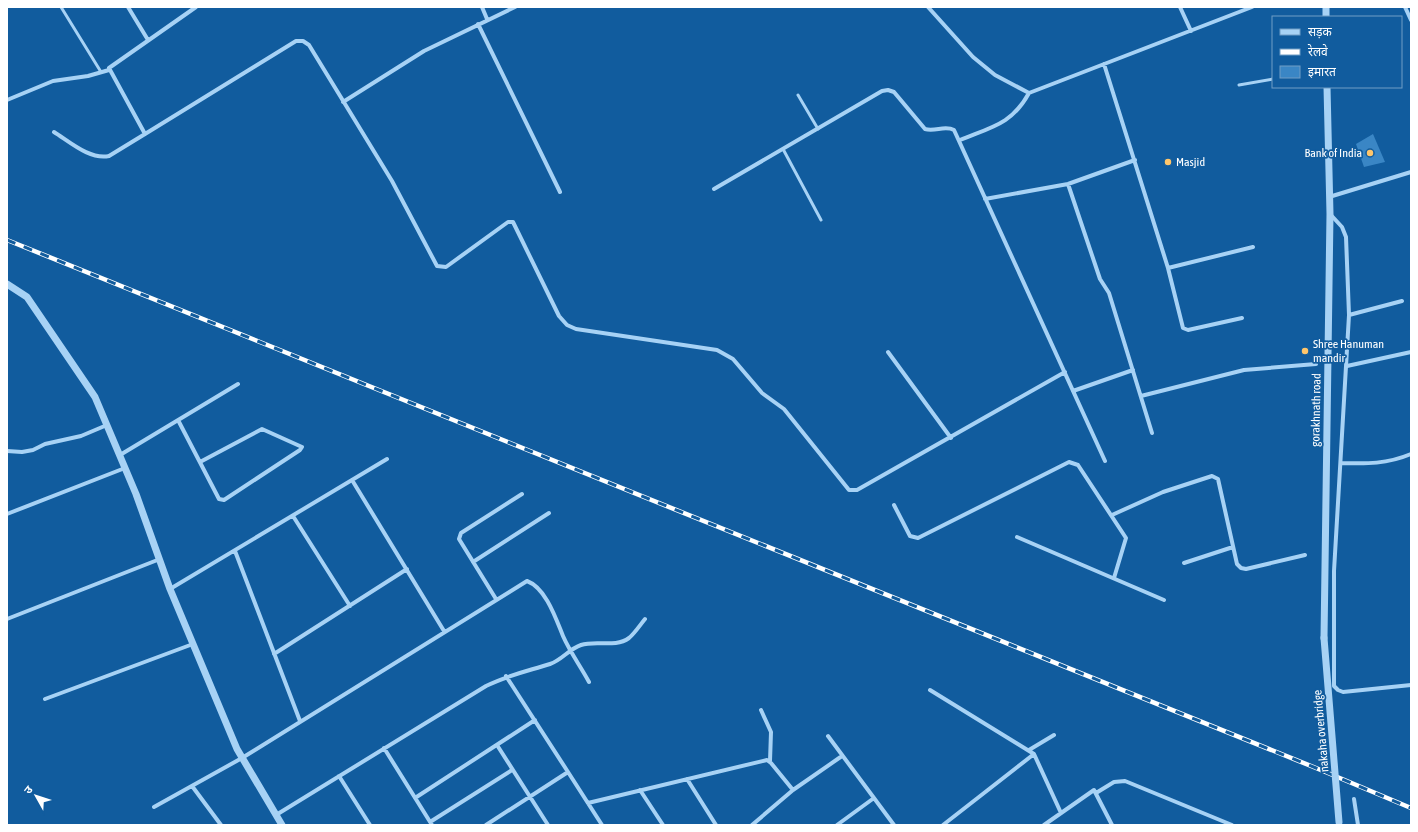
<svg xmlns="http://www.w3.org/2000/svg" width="1418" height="832" viewBox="0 0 1418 832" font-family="'Asap Condensed','Noto Sans Devanagari',sans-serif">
	<rect width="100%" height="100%" fill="#115c9e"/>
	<path fill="#3a86c5" d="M1373,134L1385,162L1364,167L1356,144Z"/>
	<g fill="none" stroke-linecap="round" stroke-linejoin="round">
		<path stroke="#a7d2f5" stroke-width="3" d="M61,7L101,72
			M1239,85L1273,79
			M798,95L818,129
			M783,149L821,220"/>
		<path stroke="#a7d2f5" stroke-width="4" d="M128,7L148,40
			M196,7L109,68L145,134L296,41H303L309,45L392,181L437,266L446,267L508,222H513L559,316L567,325L576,329L717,350L733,359L762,393L784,409L849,490H857L1065,372
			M482,7L487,19
			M928,7L973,57L995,75L1029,93L1252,7
			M1180,7L1191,31
			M1405,7L1411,20
			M478,24L560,192
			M1104,64L1168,268L1183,328L1188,330L1242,318
			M7,100L53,81L88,76L109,70
			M343,102L424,51L515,7
			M54,132C70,142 90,160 109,156L145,134
			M960,140C992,127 1012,124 1029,93
			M1068,184L1100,279L1109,293L1152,433
			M714,189L882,91L888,90L894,92L925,129C935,132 945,125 954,130L1105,461
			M1329,197L1411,172
			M985,199L1068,184L1135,160
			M1330,214L1342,227L1346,237L1349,315L1334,571V686L1338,690L1343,692L1411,685
			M1168,268L1253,247
			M1349,315L1402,301
			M888,352L951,438
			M1347,366L1411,352
			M1073,391L1133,370
			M1141,396L1244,370L1316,364
			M178,420L219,499L224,500L300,450L302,447L262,429L200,462
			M7,451L22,452L33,450L45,444L81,436L107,425
			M120,455L238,384
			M1341,463C1367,464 1387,464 1411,454
			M352,480L444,631
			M894,505L910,536L918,538L1069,462L1078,465L1126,538L1114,578
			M7,514L125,468
			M1112,515L1163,492L1212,476L1218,479L1237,564L1241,568L1246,569L1305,555
			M293,516L350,606
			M1017,537L1164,600
			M235,551L300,721
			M473,562L549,513
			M1184,563L1233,547
			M170,589L387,459
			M496,599L459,539L461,533L522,494
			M7,619L160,559
			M274,654L407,569
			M506,676L568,772
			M930,690L1034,754L1061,813
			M45,699L193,644
			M761,710L771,732L770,761
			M828,736L894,825
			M497,745L548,825
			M384,748L432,825
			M1029,750L1054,735
			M339,776L370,825
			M687,779L716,825
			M192,786L221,825
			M640,790L663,825
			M793,790L842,756
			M1096,793L1114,782L1125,781L1232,825
			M415,798L535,720
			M1354,799L1358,825
			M588,803L767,760L771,763L793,790L752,825
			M154,807L242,758L527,581C546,588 556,619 563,636C570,652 581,667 589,682
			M276,815L486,686C508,675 528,671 550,664C562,660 569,649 581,645C596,640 615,648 629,638C635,633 640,625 645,619
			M430,822L512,770
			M486,825L568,772L602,825
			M837,825L874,798
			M943,825L1034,754
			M1044,825L1094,790L1112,825"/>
		<path stroke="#a7d2f5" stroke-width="7" d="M1326,7V17
			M7,284L27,297L95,397L136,494L170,589L237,749L282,825
			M1324,638L1330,214L1327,87"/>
		<defs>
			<path id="rail" d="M7,240L1316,768L1411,808"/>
		</defs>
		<use href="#rail" stroke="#fff" stroke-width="4.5"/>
		<use href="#rail" stroke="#115c9e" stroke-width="3" stroke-dasharray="9" stroke-linecap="butt"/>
		<path stroke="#a7d2f5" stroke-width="7" d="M1324,638L1339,822"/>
	</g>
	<g fill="#ffc66b" stroke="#115c9e" stroke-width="1.5">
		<circle cx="1370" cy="153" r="4"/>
		<circle cx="1168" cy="162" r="4"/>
		<circle cx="1305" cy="351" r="4"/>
	</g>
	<g text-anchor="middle" stroke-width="3.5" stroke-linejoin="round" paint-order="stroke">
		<g font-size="12" fill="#fff" stroke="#115c9e" text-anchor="start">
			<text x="1362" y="157" text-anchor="end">Bank of India</text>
			<text x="1176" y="166">Masjid</text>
			<text x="1313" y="348">Shree Hanuman<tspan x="1313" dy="14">mandir</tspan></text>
		</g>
		<g font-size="12" fill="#fff" stroke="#115c9e">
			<text transform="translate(1316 410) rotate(-89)" y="4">gorakhnath road</text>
			<text transform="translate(1321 731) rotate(-95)" y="4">nakaha overbridge</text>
		</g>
	</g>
	<rect width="1418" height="832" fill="none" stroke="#ffffff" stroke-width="16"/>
	<rect x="1272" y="16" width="130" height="72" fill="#115c9e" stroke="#709dc5"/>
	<rect x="1280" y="29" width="20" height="6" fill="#a7d2f5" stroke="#709dc5"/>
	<text x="1308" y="36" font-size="12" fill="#ffffff">सड़क</text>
	<rect x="1280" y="49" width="20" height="6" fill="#ffffff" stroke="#709dc5"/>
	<text x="1308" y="56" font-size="12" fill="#ffffff">रेलवे</text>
	<rect x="1280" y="66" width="20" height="12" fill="#3a86c5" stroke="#709dc5"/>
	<text x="1308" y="76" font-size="12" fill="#ffffff">इमारत</text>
	<g transform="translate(36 796) rotate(309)" stroke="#115c9e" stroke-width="3" paint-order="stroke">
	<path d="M0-3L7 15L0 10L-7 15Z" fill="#ffffff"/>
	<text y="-6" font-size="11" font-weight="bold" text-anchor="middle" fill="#ffffff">उ</text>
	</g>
</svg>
